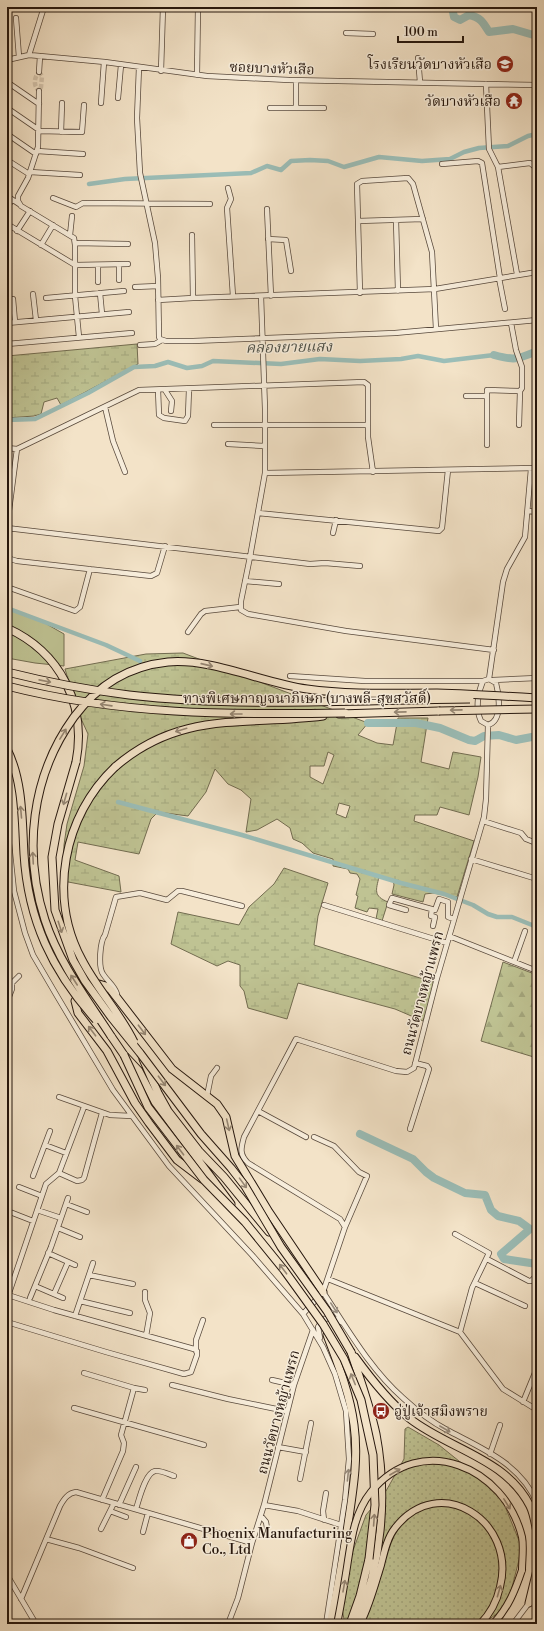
<svg xmlns="http://www.w3.org/2000/svg" width="544" height="1631" viewBox="0 0 544 1631" font-family="'Libre Bodoni','Noto Serif Thai',serif">
	<defs>
		<pattern id="forest-firs" width="22" height="20" patternUnits="userSpaceOnUse"><rect width="22" height="20" fill="#bfc393"/><path d="M5 1l3.5 6h-7zM16 11l3.5 6h-7z" fill="#a4a77e"/></pattern>
		<pattern id="wetland-marsh" width="20" height="14" patternUnits="userSpaceOnUse"><rect width="20" height="14" fill="#bfc393"/><path d="M1 5h8M5 5V1M11 12h8M15 12V8" fill="none" stroke="#a4a77e"/></pattern>
		<pattern id="park-dots" width="8" height="8" patternUnits="userSpaceOnUse"><rect width="8" height="8" fill="#bfc393"/><path d="M2 2h.1M6 6h.1" fill="none" stroke="#a4a77e" stroke-width="1.8" stroke-linecap="round"/></pattern>
	</defs>
	<rect width="100%" height="100%" fill="#f3e3c8"/>
	<filter id="stains"><feTurbulence type="fractalNoise" baseFrequency=".005" numOctaves="4"/><feColorMatrix values="0 0 0 0 .2 0 0 0 0 .09 0 0 0 0 .02 0 0 0 .5 -.17"/></filter>
	<radialGradient id="worn" r=".72"><stop offset=".6" stop-color="#630" stop-opacity="0"/><stop offset="1" stop-color="#630" stop-opacity=".3"/></radialGradient>
	<path fill="#bfc393" stroke="#726c50" d="M7,609L36,618L64,634V666L35,663L7,658Z"/>
	<path fill="url(#forest-firs)" stroke="#726c50" d="M503,962L537,975V1058L481,1041Z"/>
	<path fill="url(#wetland-marsh)" stroke="#726c50" fill-rule="evenodd" d="M137,344L138,364L61,405L57,398L44,402L41,414L34,416L7,418V356Z
		M183,653L368,723L358,735L377,743L393,745L398,718H428L421,762L449,769L453,752L481,757L478,777L469,815L440,807L437,815H415L414,821L474,841L457,897L433,893L425,894L423,902L392,894L394,885L393,879L379,877C376,890 373,896 388,902L382,921L376,919L378,909L369,908L367,912L355,908L358,896L356,895L360,879L357,874L350,873L348,869L333,866V859L313,853L302,843L293,839L290,828L277,819L257,830L246,832L251,799L241,790L228,784L215,769L206,792L188,816L158,812L151,819L139,854L78,842L75,860L119,876L121,892L63,881L64,845L67,824L84,766L88,734L78,712L65,669L146,654ZM328,752L334,755L323,784L310,777V766H324ZM339,803L350,806L346,818L336,814Z
		M284,868L328,883L318,916L314,945L436,983L423,1021L395,1009L298,983L287,1019L248,1008L244,991L240,986V965L228,961L217,966L171,944L178,912L239,925L249,907L274,884Z"/>
	<path fill="url(#park-dots)" stroke="#726c50" d="M408,1427L439,1445L500,1494L522,1548L507,1607L482,1624H345L341,1604L351,1556L366,1515L386,1491L404,1459L405,1429Z"/>
	<g fill="none" stroke-linecap="round" stroke-linejoin="round">
		<path stroke="#9bbeb8" stroke-width="4.5" d="M89,184L125,179L251,173L267,166L281,170L291,161L310,160L328,161L344,167L379,157L422,161L450,159L464,152L479,148L508,146L528,136L537,134
			M7,420L35,419L88,393L134,367L155,366L168,362L187,368L202,366L213,361L281,364L320,359L360,361L401,359L418,356L444,361L494,355
			M7,608L106,645L140,661
			M118,802L242,835L401,883L444,894L473,905L488,914L497,917H512L537,927"/>
		<path stroke="#9bbeb8" stroke-width="8" d="M452,7L454,17L460,20L469,15C480,17 483,22 489,32L513,29L537,36
			M494,355C515,361 518,359 537,351
			M368,723H416L440,728L469,740L475,741L484,736L499,735L516,740L537,736
			M360,1134L413,1159L426,1172L434,1178L465,1193L485,1195L491,1210L498,1216L519,1221L530,1229L501,1254L504,1259L537,1264"/>
		<path stroke="#d4c4ac" stroke-width="4.5" stroke-dasharray="4.5 2" stroke-linecap="butt" d="M39,72L42,76L41,87L39,91C33,85 34,78 39,72Z"/>
		<defs>
			<path id="minor" d="M65,7L95,8
				M16,18L19,57
				M346,33L373,34
				M29,55L44,7
				M418,58L420,82
				M7,60L29,55L105,62L207,76L289,80L537,85
				M139,67L137,118L140,173L155,243L158,278L159,337L160,339L166,341H193L395,333L537,320
				M161,71L163,7
				M39,72L40,56
				M197,75L198,7
				M296,81V108
				M7,82L39,104
				M486,84L489,149L498,167L517,274
				M39,91L38,147L28,178L18,196V201L21,206L74,238L75,245V296L79,337
				M118,98L121,65
				M101,103L104,62
				M7,108L39,130
				M270,108H324
				M39,131L82,132L84,105
				M61,132L62,103
				M7,134L36,154
				M37,151L83,154
				M7,160L29,174
				M442,164L478,161L482,163L500,278
				M498,167L530,163L535,167L537,183
				M30,172L80,175
				M228,188L231,199L227,208L233,296
				M7,196L19,204
				M53,198L76,207L83,203L210,204
				M7,207L12,200
				M267,209L271,296
				M396,220L398,291
				M358,221L423,219
				M7,224L75,265L128,264
				M17,231L30,211
				M70,235L72,216
				M192,235L193,298
				M268,239L286,240L291,271
				M75,243L128,244
				M41,245L53,225
				M119,264V280
				M499,278L505,309
				M98,282V265
				M135,287L158,286
				M100,293L102,314
				M360,293L357,184L362,181L408,178L413,184L432,252L436,329
				M33,294L36,320
				M261,296L265,409V473L250,557L241,601V610L248,614L346,631L494,650
				M46,298L124,291
				M13,299L15,322
				M158,300L193,298L435,289L537,272
				M7,323L129,312
				M7,344L132,333
				M140,345L155,344L162,340
				M158,390L159,415L164,418L185,421L188,416L189,389
				M165,390L172,401L171,411
				M466,396H487
				M105,407L113,441L125,472
				M214,425H368
				M519,425L520,391
				M228,444L265,446
				M487,445V390L520,391L522,388V367L516,350L511,323
				M7,448L17,449L139,390L364,382L368,385V437L373,472
				M265,473L537,468
				M528,511L537,512
				M258,513L439,531L442,528L448,470
				M7,526L17,449
				M7,528L310,564L325,563L360,566
				M333,533L336,520
				M7,558L17,561L151,576L157,573L165,546
				M245,581L279,584
				M7,587L75,611L80,607L90,569
				M188,632L201,614L205,611L240,607
				M290,676L365,681H483
				M489,679L503,582L507,569L525,537L531,469
				M489,679L496,683C499,694 503,721 488,725L481,721C475,709 478,692 483,681Z
				M493,680L537,678
				M7,800L9,843L14,891L25,933L33,955L57,996L113,1090L169,1166L252,1255L303,1314L323,1347L335,1374L346,1411L349,1459L345,1500L326,1624
				M483,821L521,833L526,839L536,843
				M471,859L537,879
				M324,905L447,943
				M432,909L431,916L435,917L433,926
				M406,910L389,905L392,898L435,910L439,899L448,902V917L454,919
				M449,936L537,971
				M514,962L525,931
				M7,981L12,983V989L7,1002
				M12,983L19,976
				M117,994C114,985 108,982 103,974C98,967 100,941 105,935L116,897L140,893L167,900L178,891H182L242,906
				M207,1096L211,1076L217,1068
				M59,1097L110,1115L132,1116
				M258,1111L306,1137
				M410,1129L429,1069L427,1066L415,1063
				M314,1137L334,1146L359,1172L367,1176L345,1227
				M45,1145L66,1153
				M59,1173L77,1181L82,1180L84,1178L102,1113
				M33,1176L50,1131
				M19,1187L42,1196
				M66,1204L87,1212
				M37,1210L61,1218
				M10,1212L33,1221
				M58,1228L80,1237
				M455,1234L489,1253L472,1288L460,1332
				M48,1253L75,1265
				M487,1259L529,1281H531L537,1275
				M89,1275L133,1284
				M328,1279L460,1332L503,1389L537,1410
				M475,1283L525,1306
				M35,1286L63,1298
				M145,1292V1300L150,1313L146,1336
				M323,1292C347,1328 370,1369 403,1398C417,1411 432,1422 447,1430C483,1449 521,1464 537,1503
				M54,1294L68,1262
				M30,1298L51,1247L68,1198
				M7,1299L46,1184L59,1173L84,1107
				M80,1301L130,1313
				M303,1314L323,1292L345,1227L340,1219L248,1163C239,1154 241,1148 244,1137L296,1039L396,1071L407,1072L414,1068L437,978L484,817L486,799L488,725
				M75,1316L93,1263
				M7,1322L106,1352L184,1374L191,1372L197,1355V1351L194,1349L54,1310L8,1295
				M320,1338L318,1327L323,1319L333,1318L343,1323
				M196,1351V1340L203,1320
				M84,1373L134,1388L121,1435L124,1443L123,1451L102,1500
				M272,1380L294,1385
				M172,1385L228,1399L286,1411
				M134,1388L145,1390
				M523,1402L537,1368
				M74,1408L204,1445
				M278,1447L306,1452
				M490,1454L500,1425
				M300,1479L311,1423
				M119,1505L136,1467
				M264,1505L298,1511L341,1525
				M136,1509C139,1500 145,1473 155,1471C161,1470 168,1474 174,1476
				M110,1511L126,1517
				M261,1516L266,1522L267,1528
				M324,1520L323,1511L326,1493
				M101,1529L114,1503
				M143,1532L148,1513
				M46,1539L79,1548L133,1568
				M7,1575L36,1624
				M21,1599L60,1506C64,1499 68,1493 76,1492L252,1543
				M228,1624L238,1598L252,1543L264,1505L294,1385L313,1330
				M513,1624L529,1603L537,1589"/>
			<path id="major" d="M361,1622C370,1604 375,1584 381,1565C384,1553 387,1538 395,1528C439,1471 517,1521 500,1587C497,1601 490,1614 480,1624
				M493,1624C508,1608 515,1591 522,1570"/>
			<path id="highway" d="M7,628C60,652 87,704 76,762
				M339,714L439,711
				M115,767C181,710 244,726 323,716
				M111,1036L124,1055L139,1071L155,1102L231,1204
				M143,1059L158,1093L168,1111L199,1151L224,1177L269,1232
				M202,1179L177,1160L149,1123L135,1103L107,1051L78,1013L75,1001L77,998L99,984L106,986L111,990L172,1069L217,1104L226,1117L235,1156L269,1212L323,1292
				M327,1335C338,1364 350,1394 354,1425C359,1461 352,1495 347,1531C342,1562 337,1593 330,1624
				M351,1352C360,1379 370,1406 376,1434C388,1498 381,1565 357,1624
				M355,1357C371,1379 388,1401 409,1418C448,1449 506,1458 530,1506C534,1514 535,1524 537,1532
				M529,1603L537,1570
				M350,1624L360,1596L369,1559"/>
		</defs>
		<use href="#minor" stroke="#58493c" stroke-width="6"/>
		<use href="#major" stroke="#25160d" stroke-width="8"/>
		<use href="#highway" stroke="#25160d" stroke-width="9"/>
		<use href="#minor" stroke="#f7eddb" stroke-width="4.5"/>
		<use href="#major" stroke="#f3e3c8" stroke-width="6"/>
		<use href="#highway" stroke="#f3e3c8" stroke-width="7"/>
		<defs>
			<path id="major-bridge" d="M337,1624C341,1605 344,1586 347,1567C351,1541 354,1513 371,1492C421,1431 505,1467 522,1537C524,1547 522,1560 522,1570"/>
			<path id="highway-bridge" d="M7,672C47,682 88,690 129,695C242,708 357,700 470,699
				M7,686C120,715 229,715 345,713
				M439,711L537,709
				M7,749C23,781 22,819 24,854C28,920 52,971 96,1020
				M76,762L58,824L52,857L55,910L73,960L85,981L111,1017L140,1053L201,1134L231,1168L245,1186L281,1247L327,1311L351,1352
				M115,767C63,816 48,897 82,960C97,989 120,1013 134,1042
				M111,1036C87,999 59,963 45,920C23,852 31,776 74,717C97,686 129,666 168,662C212,658 263,683 307,689C350,695 394,693 437,693C470,694 504,696 537,698
				M124,1055L148,1107L204,1180L245,1222L284,1270L323,1324L344,1359L361,1400L373,1455L375,1505L369,1559"/>
		</defs>
		<use href="#major-bridge" stroke="#25160d" stroke-width="8" stroke-linecap="butt"/>
		<use href="#highway-bridge" stroke="#25160d" stroke-width="9" stroke-linecap="butt"/>
		<use href="#major-bridge" stroke="#f3e3c8" stroke-width="6"/>
		<use href="#highway-bridge" stroke="#f3e3c8" stroke-width="7"/>
	</g>
	<defs><path id="oneway-shaft" d="M-6 0H5M1.5-3L5.5 0L1.5 3" fill="none" stroke-width="1.6" stroke-linecap="round" stroke-linejoin="round"/></defs>
	<g stroke="#968774">
		<use href="#oneway-shaft" transform="translate(207 665) rotate(13)"/>
		<use href="#oneway-shaft" transform="translate(45 681) rotate(11)"/>
		<use href="#oneway-shaft" transform="translate(106 705) rotate(-172)"/>
		<use href="#oneway-shaft" transform="translate(456 710) rotate(179)"/>
		<use href="#oneway-shaft" transform="translate(400 712) rotate(179)"/>
		<use href="#oneway-shaft" transform="translate(236 714) rotate(-180)"/>
		<use href="#oneway-shaft" transform="translate(181 730) rotate(163)"/>
		<use href="#oneway-shaft" transform="translate(63 734) rotate(-58)"/>
		<use href="#oneway-shaft" transform="translate(65 799) rotate(106)"/>
		<use href="#oneway-shaft" transform="translate(21 812) rotate(-95)"/>
		<use href="#oneway-shaft" transform="translate(33 858) rotate(-93)"/>
		<use href="#oneway-shaft" transform="translate(60 927) rotate(72)"/>
		<use href="#oneway-shaft" transform="translate(74 980) rotate(-123)"/>
		<use href="#oneway-shaft" transform="translate(142 1030) rotate(53)"/>
		<use href="#oneway-shaft" transform="translate(92 1031) rotate(-127)"/>
		<use href="#oneway-shaft" transform="translate(162 1081) rotate(53)"/>
		<use href="#oneway-shaft" transform="translate(228 1125) rotate(77)"/>
		<use href="#oneway-shaft" transform="translate(180 1150) rotate(-127)"/>
		<use href="#oneway-shaft" transform="translate(243 1183) rotate(54)"/>
		<use href="#oneway-shaft" transform="translate(283 1269) rotate(-127)"/>
		<use href="#oneway-shaft" transform="translate(353 1379) rotate(-112)"/>
		<use href="#oneway-shaft" transform="translate(395 1472) rotate(-30)"/>
		<use href="#oneway-shaft" transform="translate(507 1504) rotate(58)"/>
		<use href="#oneway-shaft" transform="translate(374 1520) rotate(-86)"/>
		<use href="#oneway-shaft" transform="translate(344 1586) rotate(-80)"/>
		<use href="#oneway-shaft" transform="translate(499 1591) rotate(-74)"/>
	</g>
	<g stroke="#988c7e">
		<use href="#oneway-shaft" transform="translate(334 1308) rotate(57)"/>
		<use href="#oneway-shaft" transform="translate(445 1429) rotate(30)"/>
		<use href="#oneway-shaft" transform="translate(348 1475) rotate(-84)"/>
	</g>
	<defs>
		<symbol id="school-disc" viewBox="-11 -11 22 22"><circle r="9.5" fill="#8f2418" stroke="#f7eddb"/><path d="M0-5L7-2L0 1L-7-2ZM-4 1L0 2.5L4 1V4Q0 6-4 4Z" fill="#fff"/></symbol>
		<symbol id="temple-disc" viewBox="-11 -11 22 22"><circle r="9.5" fill="#8f2418" stroke="#f7eddb"/><path d="M0-6L5-2H3V0L6.5 2.5H4V6H1.5V3h-3V6H-4V2.5H-6.5L-3 0V-2H-5Z" fill="#fff"/></symbol>
		<symbol id="bus-disc" viewBox="-11 -11 22 22"><circle r="9.5" fill="#8f2418" stroke="#f7eddb"/><path d="M-5-6H5V4H4V6H2V4H-2V6H-4V4H-5ZM-3.5-4V0h7V-4ZM-3.5 1.2v1.5H-2V1.2ZM2 1.2v1.5H3.5V1.2Z" fill="#fff"/></symbol>
		<symbol id="shop-disc" viewBox="-11 -11 22 22"><circle r="9.5" fill="#8f2418" stroke="#f7eddb"/><path d="M-5-2.5h2.3a2.7 3.5 0 0 1 5.4 0H5L5.5 6h-11ZM-1.5-2.5h3a1.5 2.3 0 0 0-3 0Z" fill="#fff"/></symbol>
	</defs>
	<g fill-rule="evenodd">
		<use href="#school-disc" x="495" y="54" width="20" height="20"/>
		<use href="#temple-disc" x="504" y="91" width="20" height="20"/>
		<use href="#bus-disc" x="371" y="1401" width="20" height="20"/>
		<use href="#shop-disc" x="179" y="1531" width="20" height="20"/>
	</g>
	<g text-anchor="middle" stroke-width="3" stroke-linejoin="round" paint-order="stroke">
		<g font-size="14" fill="#25160d" stroke="#f7eddb" text-anchor="end">
			<text x="492" y="69">โรงเรียนวัดบางหัวเสือ</text>
			<text x="501" y="106">วัดบางหัวเสือ</text>
			<text x="394" y="1416" text-anchor="start">อู่ปู่เจ้าสมิงพราย</text>
			<text x="202" y="1538" text-anchor="start">Phoenix Manufacturing<tspan x="202" dy="16">Co., Ltd</tspan></text>
		</g>
		<g font-size="14" fill="#25160d" stroke="#f7eddb">
			<text transform="translate(272 68) rotate(2)" y="5">ซอยบางหัวเสือ</text>
			<text x="307" y="703">ทางพิเศษกาญจนาภิเษก (บางพลี-สุขสวัสดิ์)</text>
			<text transform="translate(422 993) rotate(-75)" y="5">ถนนวัดบางหญ้าแพรก</text>
			<text transform="translate(278 1412) rotate(-75)" y="5">ถนนวัดบางหญ้าแพรก</text>
		</g>
		<g font-size="15" font-style="italic" fill="#4e5149" stroke="#f7eddb">
			<text transform="translate(289 347) rotate(-1)" y="5">คลองยายแสง</text>
		</g>
	</g>
	<rect width="544" height="1631" fill="none" stroke="#f3e3c8" stroke-width="24"/>
	<rect x="8" y="8" width="528" height="1615" fill="none" stroke="#25160d" stroke-width="2"/>
	<rect x="12" y="12" width="520" height="1607" fill="none" stroke="#25160d"/>
	<path d="M398 36v6h65v-6" fill="none" stroke="#25160d" stroke-width="2"/>
	<text x="404" y="36" font-size="12" fill="#25160d" stroke="#f7eddb" stroke-width="3" paint-order="stroke">100 m</text>
	<rect width="100%" height="100%" filter="url(#stains)"/>
	<rect width="100%" height="100%" fill="url(#worn)"/>
</svg>
